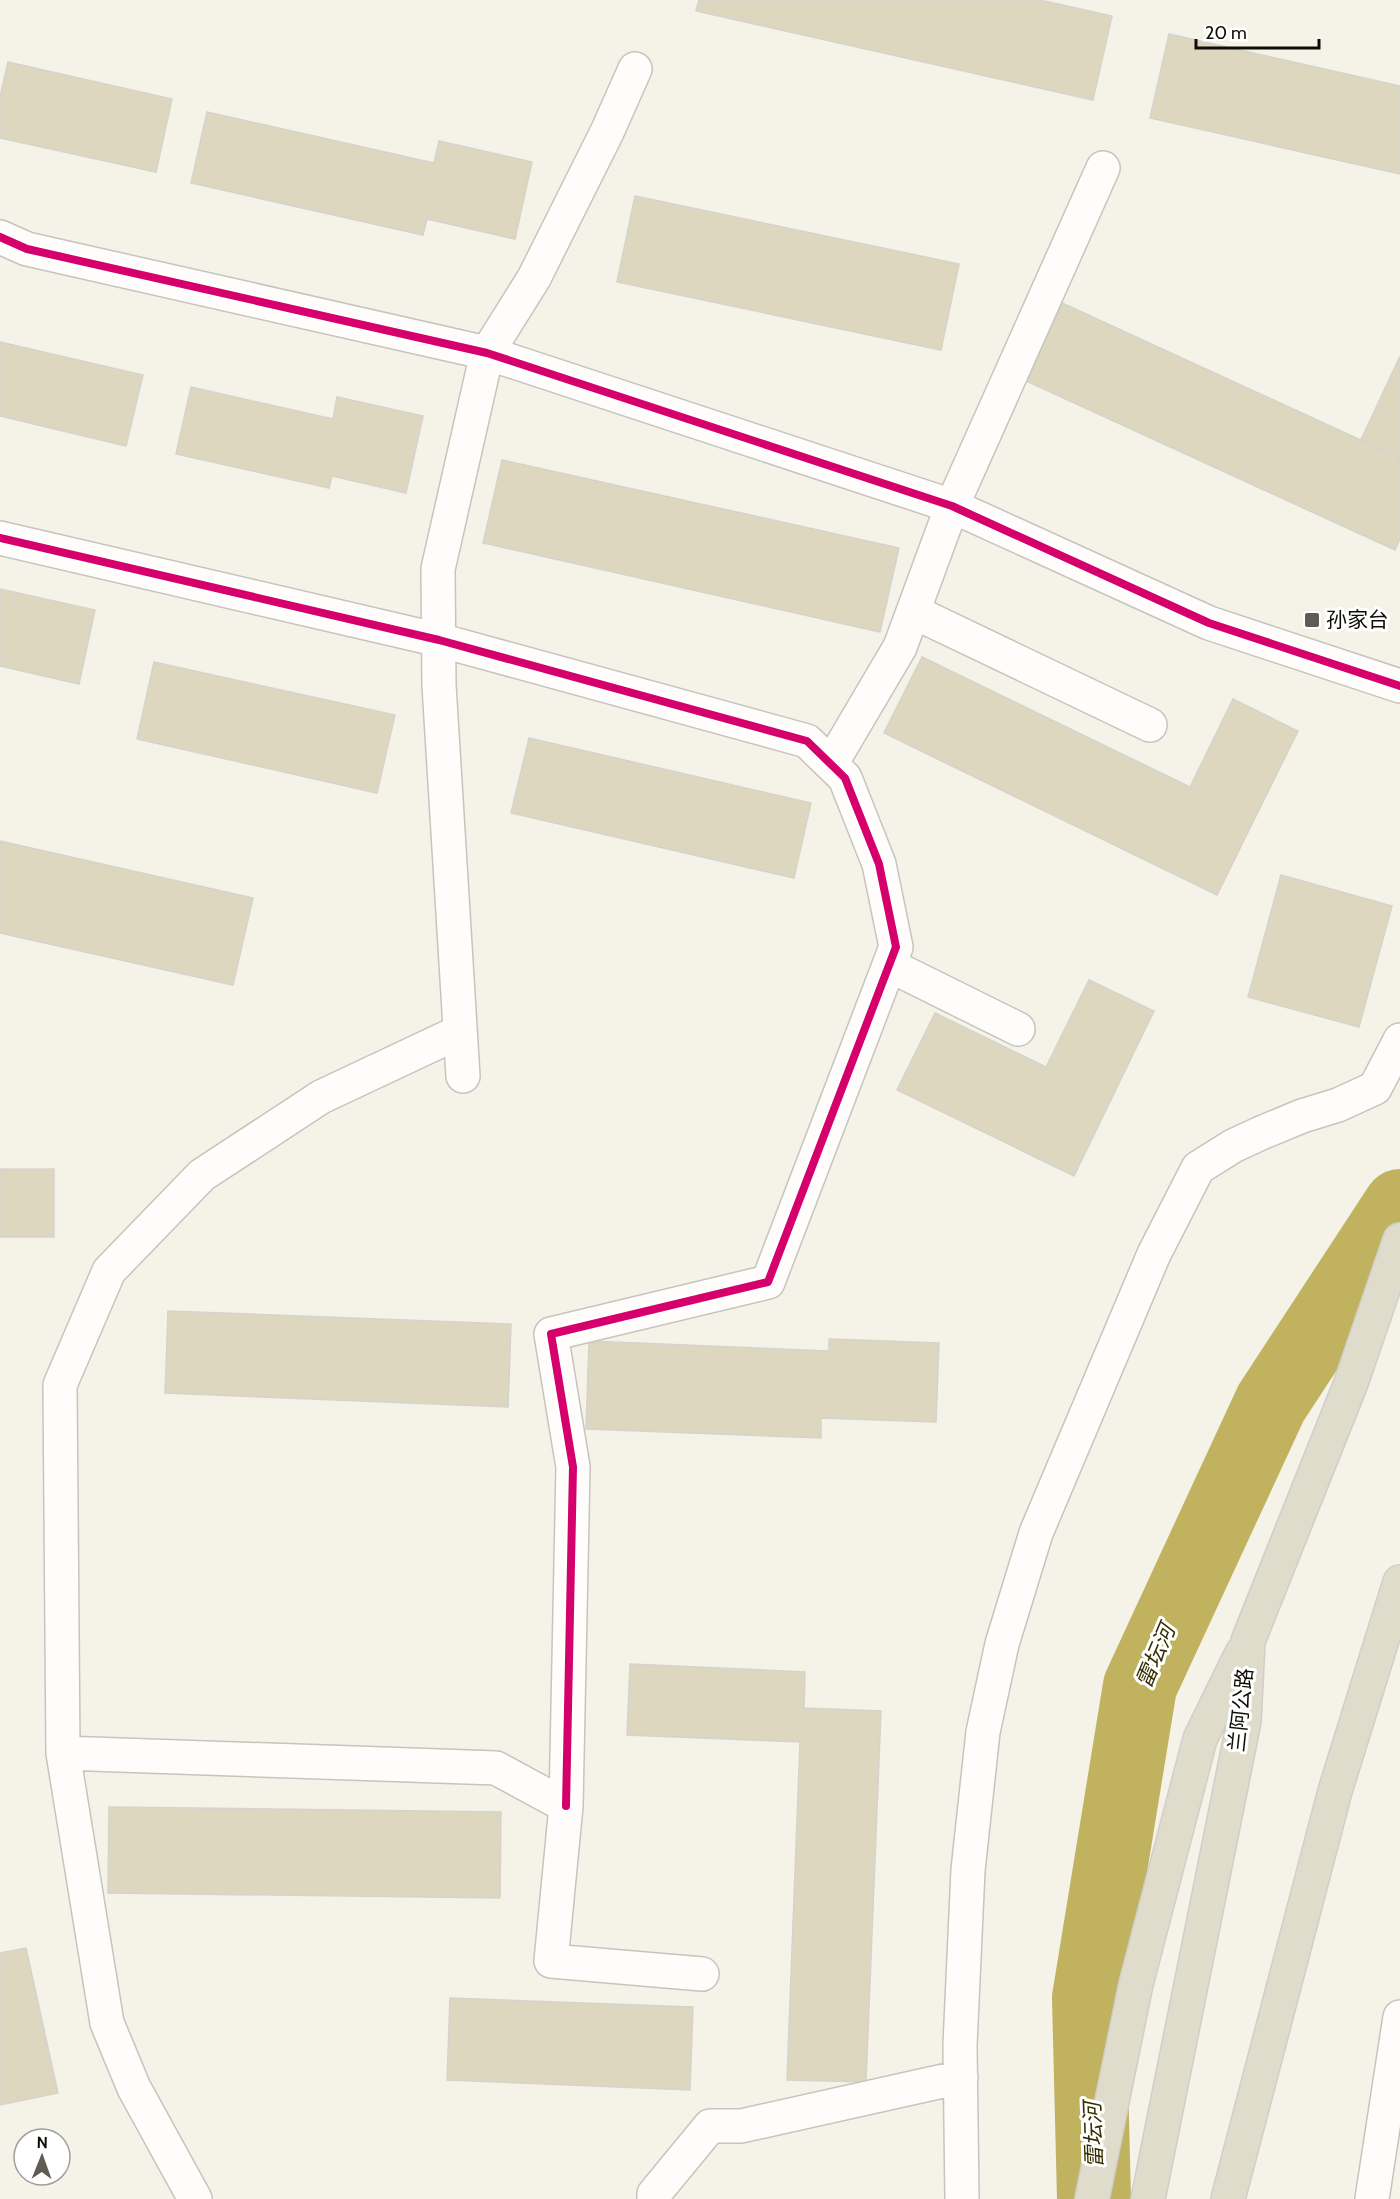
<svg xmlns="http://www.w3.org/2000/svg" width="1400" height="2199" viewBox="0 0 1400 2199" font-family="Cabin,'Noto Sans SC',sans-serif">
	<rect width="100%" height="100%" fill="#f5f2e8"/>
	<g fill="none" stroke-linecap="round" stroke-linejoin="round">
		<path stroke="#c1b260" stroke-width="74" d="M1094,2199L1089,1998L1140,1686L1271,1403L1400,1206"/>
	</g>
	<path fill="#ddd7bf" stroke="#d5d3cb" stroke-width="1.5" d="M699,0H1040L1112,16L1093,100L696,11Z
		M1169,34L1400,86V174L1150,118Z
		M8,62L172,99L156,172L0,138V97Z
		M207,112L434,163L439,141L532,162L515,239L427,219L423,235L191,183Z
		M635,196L959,264L941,350L617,282Z
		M1062,303L1400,458V539L1395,550L1026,381Z
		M0,342L143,375L126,446L0,416Z
		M1400,356V458L1361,440Z
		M191,387L333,419L337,397L423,416L406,493L332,476L329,488L176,454Z
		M502,460L899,548L880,632L483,543Z
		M0,589L95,610L79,684L0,666Z
		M922,657L1190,787L1233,699L1298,731L1217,895L884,733Z
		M154,662L395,715L377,793L137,739Z
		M529,738L811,803L794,878L511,813Z
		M0,841L253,898L233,985L0,933Z
		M1281,875L1392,906L1359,1027L1248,997Z
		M1089,980L1154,1011L1074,1176L897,1090L935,1013L1046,1067Z
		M0,1169H54V1237H0Z
		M168,1311L511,1324L508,1407L165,1393Z
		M829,1339L939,1343L936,1422L821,1418V1438L586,1429L589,1341L829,1351Z
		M630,1664L805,1672L804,1708L881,1711L866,2082L787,2080L800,1742L627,1735Z
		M109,1807L501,1812L500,1898L108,1893Z
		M26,1948L58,2093L0,2105V1953Z
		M450,1998L693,2007L690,2090L447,2080Z"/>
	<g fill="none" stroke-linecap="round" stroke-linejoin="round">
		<defs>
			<path id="minor" d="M0,237L27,249L487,353L952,506L1209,623L1400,686
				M0,538L439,640L807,741L845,778L879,864L896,947L768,1282L551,1334L573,1467L566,1806
				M914,612L1150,725
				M831,764L900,647L952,506L1103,168
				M889,965L1018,1029
				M463,1076L439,685L438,569L487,353L534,278L607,132L635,69
				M63,1753L496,1768L566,1806L551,1961L702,1974
				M195,2199L134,2088L107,2023L63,1753L60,1385L109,1271L202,1175L321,1097L459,1032
				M654,2199V2194L710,2126H741L961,2077
				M962,2199L960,2045L968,1870L983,1732L1002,1644L1036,1533L1154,1254L1198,1168L1233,1146L1261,1133L1302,1116L1338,1105L1375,1088L1400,1040
				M1372,2199L1400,2017"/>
			<path id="highway" d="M1092,2199L1136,1984L1200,1739L1242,1653
				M1148,2199L1244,1721L1248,1641L1351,1383L1400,1240
				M1228,2199L1335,1791L1400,1582"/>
		</defs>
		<use href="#minor" stroke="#c6c4bc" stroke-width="36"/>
		<use href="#highway" stroke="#d0ceca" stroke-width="36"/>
		<use href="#minor" stroke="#fefdfc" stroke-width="33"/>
		<use href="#highway" stroke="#e0dccc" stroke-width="33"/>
		<defs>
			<path id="cycleway" d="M0,237L27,249L487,353L952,506L1209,623L1400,686
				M0,538L439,640L807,741L845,778L879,864L896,947L768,1282L551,1334L573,1467L566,1806"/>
		</defs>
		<use href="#cycleway" stroke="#fff" stroke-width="11"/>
		<use href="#cycleway" stroke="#d6006c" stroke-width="8"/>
	</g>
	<rect fill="#5f5c55" stroke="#fff" stroke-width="2" x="1304" y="612" width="16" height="16" rx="3"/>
	<g text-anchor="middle" stroke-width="6" stroke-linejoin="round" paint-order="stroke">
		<g font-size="21" fill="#0e0c06" stroke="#fff" text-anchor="start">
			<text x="1326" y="627">孙家台</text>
		</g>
		<g font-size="21" fill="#0e0c06" stroke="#fff">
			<text transform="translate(1241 1710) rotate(-84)" y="7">兰阿公路</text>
		</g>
		<g font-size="22" font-style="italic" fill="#372e00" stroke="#fff">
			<text transform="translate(1155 1656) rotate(-67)" y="8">雷坛河</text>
			<text transform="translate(1093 2135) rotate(-92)" y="8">雷坛河</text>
		</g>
	</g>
	<g transform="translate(42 2157) rotate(1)"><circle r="28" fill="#ffffff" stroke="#9f9e9b" stroke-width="1.5"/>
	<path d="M0-4.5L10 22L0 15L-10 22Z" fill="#5f5c55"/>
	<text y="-9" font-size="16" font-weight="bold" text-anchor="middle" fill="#0e0c06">N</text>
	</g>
	<path d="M1196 39v9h123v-9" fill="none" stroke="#0e0c06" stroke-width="3"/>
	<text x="1205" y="39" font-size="18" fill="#0e0c06" stroke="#ffffff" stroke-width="4.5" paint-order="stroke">20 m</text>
</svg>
